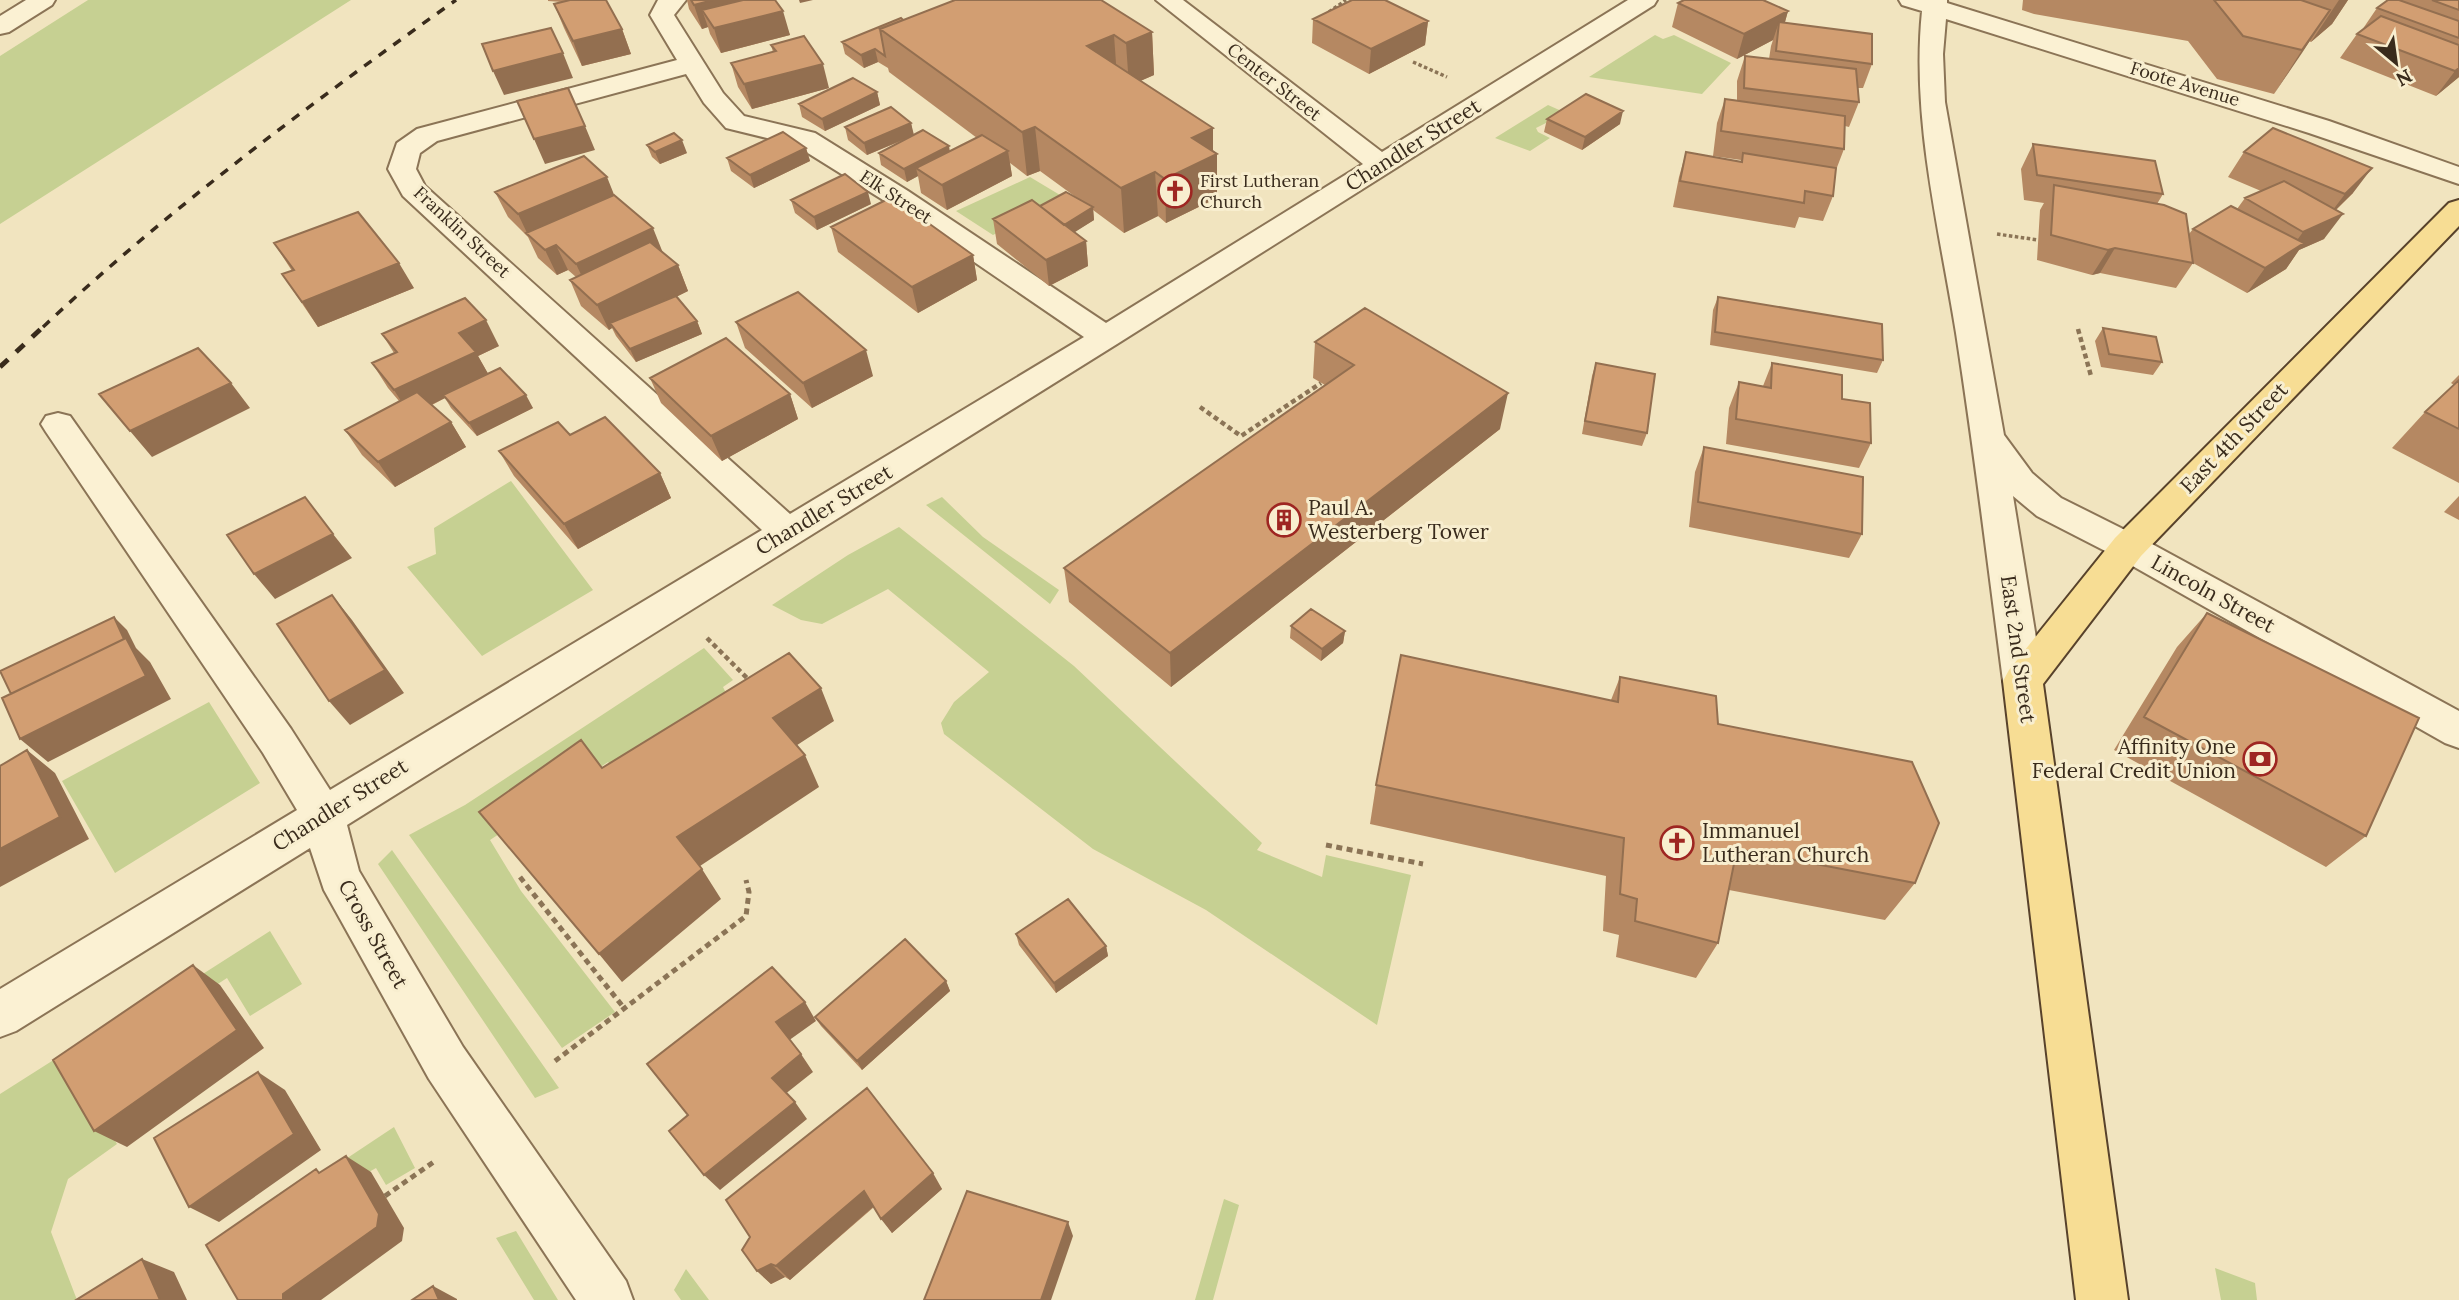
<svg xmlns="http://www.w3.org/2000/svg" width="2459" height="1300" viewBox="0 0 2459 1300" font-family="Lora,serif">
	<rect width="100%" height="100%" fill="#f1e4bf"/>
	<path fill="#c6d092" d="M88,0H351L0,224V56Z
		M1655,35L1663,39L1674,35L1731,63L1702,94L1589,77Z
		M1548,105L1566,113L1536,128L1538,132L1550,138L1530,151L1495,138Z
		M1030,177L1065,198L993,235L956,211Z
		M511,481L593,590L482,656L407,567L436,554L434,528Z
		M942,497L983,537L1059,590L1050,604L926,505Z
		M899,527L1074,666L1262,843L1257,850L1322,877L1326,855L1411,875L1377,1025L1206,910L1093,849L944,734L941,723L954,702L989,672L888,589L822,624L801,620L772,605L848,555Z
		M704,648L733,680L723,687L726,693L633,791L608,762L490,840L521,891L615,1012L562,1048L409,835L465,805Z
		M209,702L260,783L115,873L62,781Z
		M392,850L559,1088L535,1098L378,864Z
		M270,931L302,984L250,1016L227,978L106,1057L98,1041Z
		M63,1054L117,1144L68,1179L51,1232L77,1300H0V1094Z
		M394,1127L415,1168L386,1185L376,1168L265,1231L263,1214Z
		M1224,1199L1239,1205L1213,1300H1195Z
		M516,1231L558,1300H534L496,1238Z
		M2215,1268L2255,1283L2257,1300H2221Z
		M686,1269L709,1300H681L674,1290Z"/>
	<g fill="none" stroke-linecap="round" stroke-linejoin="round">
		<defs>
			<path id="minor" d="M26,0H55L52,5L9,32L0,34V16Z
				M658,0H686L674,15L723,93L744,116L815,133L908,191L1106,323L1363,164L1156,0H1183L1382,152L1628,0H1657L1654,5L1117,344L347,825L359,871L463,1047L626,1281L633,1300H576L429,1079L324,890L310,848L16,1031L0,1037V989L297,810L263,753L46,432L41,424L46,416L58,413L70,416L291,729L330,790L762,530L403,196L388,169L397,143L417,129L677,60L650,15ZM686,74L704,103L726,128L795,145L888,203L1084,337L790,514L425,186L416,169L420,153L437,141Z
				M1899,0H1947V3L2329,121L2459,167V184L2309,133L1946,19L1943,54L1945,102L2004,435L2032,473L2061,498L2141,538L2459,711V748L2445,743L2115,556L2037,516L2013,496L2043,681L2037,692L2023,697L2009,692L2003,681C1988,565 1974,449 1956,333C1939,227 1911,119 1922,11L1902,5Z"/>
			<path id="major" d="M2459,200V226L2141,556L2043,684L2128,1300H2076L2003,681L2009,670L2115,538L2449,203Z"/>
		</defs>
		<use href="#minor" stroke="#8b7456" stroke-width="4"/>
		<use href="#major" stroke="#58422b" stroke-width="4"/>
		<path stroke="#8b7456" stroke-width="3.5" stroke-dasharray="3.5 2.5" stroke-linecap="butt" d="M1329,12L1346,0
			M1413,62L1447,77
			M1997,234L2038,240"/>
		<path stroke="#8b7456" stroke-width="4.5" stroke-dasharray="5 3.5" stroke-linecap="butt" d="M2078,329L2091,376
			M1200,407L1241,436L1321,383
			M707,638L751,682"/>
		<path stroke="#8b7456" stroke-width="5" stroke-dasharray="6 4.5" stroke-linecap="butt" d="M1326,845L1423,864
			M520,877L624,1008
			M555,1061L746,916L749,892L746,880
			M385,1196L435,1161"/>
		<use href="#minor" fill="#fbf1d3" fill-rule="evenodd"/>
		<use href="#major" fill="#f7dd94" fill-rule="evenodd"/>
		<path stroke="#392b1c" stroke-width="3.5" stroke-dasharray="9 9" stroke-linecap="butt" d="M43,327C171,207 313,102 456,0"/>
		<path stroke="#392b1c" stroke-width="5" stroke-dasharray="11 11" stroke-linecap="butt" d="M0,367L45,325"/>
	</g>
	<path fill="#b58862" d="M548,0H606L622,29L631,54L582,66L564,28L554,4L562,2L548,1Z
		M687,0H775L790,35L721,53L710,34L708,27L702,29L689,9Z
		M2023,0H2348L2332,24L2311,42L2309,41L2274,94L2217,79L2188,41L2034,14L2022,10Z
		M2388,0H2459V77L2436,96L2340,58L2357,34L2362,30L2377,8Z
		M1678,3L1788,11L1785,22L1872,64L1863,88H1858L1859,102L1849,127L1845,126L1844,149L1836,170L1833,196L1823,221L1799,217L1795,228L1673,207L1679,177L1686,152L1740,162L1741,160L1713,156L1717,123L1725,99L1737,100V81L1745,56L1769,59L1771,46L1773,40L1737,59L1672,27Z
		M1313,19L1428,21L1425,45L1369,74L1312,43Z
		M903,20L1152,32L1154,75L1140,81L1217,154V198L1166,223L1158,216L1124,233L1093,210L1094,220L1074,232L1086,241L1088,266L1049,286L997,244L993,219L1077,198L1040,171L1027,176L1010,163L1012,176L947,210L921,193L918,176L907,182L881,165L879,153L906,139L867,155L848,140L845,127L911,123L913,135L950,151L977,138L889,72L888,68L878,62L864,68L845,54L842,42Z
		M771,45L829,88L752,109L738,87L731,63L773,52Z
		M877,92L880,105L825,131L802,117L799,104Z
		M1547,119L1620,124L1582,150L1544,132Z
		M2033,144L2163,194L2157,204L2189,234L2193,229L2237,209L2245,198L2261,191L2228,177L2244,152L2353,193L2336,210L2324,239L2299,250L2286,269L2247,293L2193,263L2176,288L2100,273L2092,275L2037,260L2040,210L2044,203L2024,200L2021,169Z
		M647,145L687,153L660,164L652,157Z
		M806,148L810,161L754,188L731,171L727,158Z
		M495,192L615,196L662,252L678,265L688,291L676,297L697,321L702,334L636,362L616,336L612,328L609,330L581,306L570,280L576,277L568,270L557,275L538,258L528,237L508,217Z
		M791,200L871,204L817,230L795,213Z
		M831,227L973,255L977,280L918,313L838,252Z
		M274,243L414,288L318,327L282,274L292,271Z
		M1718,297L1883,360L1877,373L1710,345L1713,310Z
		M736,322L873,376L812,408L745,348Z
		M2103,328L2162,362L2153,375L2101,367L2095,341Z
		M382,334L499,346L478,356L488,374L533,408L477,436L451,408L445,398L432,405L451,422L466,447L395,487L362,455L345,430L399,401L388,388L372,363L394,353Z
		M1315,342L1500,429L1171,687L1069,602L1064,568L1325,385L1313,378Z
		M1596,363L1647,433L1642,446L1582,434L1592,376Z
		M1772,363L1842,399L1871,443L1859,468L1726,444L1729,408L1739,382L1763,386Z
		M2459,375V483L2392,448L2425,412L2454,385L2451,383Z
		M650,378L790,394L798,419L722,461L661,403Z
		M570,435L660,473L671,498L578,549L514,476L499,451Z
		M1704,447L1862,534L1849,558L1689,527L1695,472Z
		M2459,496V520L2444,512Z
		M2207,613L2366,836L2326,867L2114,750L2177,647Z
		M1291,626L1345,631L1343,643L1321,661L1290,638Z
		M1620,677L1718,724L1915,883L1885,920L1729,890L1718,943L1696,978L1616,957L1619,935L1603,931L1606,876L1370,824L1376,785L1611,700Z
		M1016,934L1106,946L1108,956L1056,993L1019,945Z
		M946,981L950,991L862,1070L821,1026L815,1017Z
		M867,1088L942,1189L892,1233L874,1207L790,1280L785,1277L771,1284L757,1271Z"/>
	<path fill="#936f50" d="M713,0H761L702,10L708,27L702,29L694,5Z
		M799,0H813L800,3Z
		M2339,0H2348L2332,24L2311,42Z
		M2330,10L2302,53L2274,94L2302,50Z
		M783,11L790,35L721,53L714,28Z
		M1788,11L1781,36L1779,22L1773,40L1737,59L1744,34Z
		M1428,21L1425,45L1369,74L1371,49Z
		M622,29L631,54L582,66L573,41Z
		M1152,32L1154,75L1129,86L1126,43Z
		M1114,35L1117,78L1087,46Z
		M875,49L878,62L864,68L861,55Z
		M563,53L573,78L504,95L493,71Z
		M823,64L829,88L752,109L744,84Z
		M2459,68V77L2436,96L2455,71Z
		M877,92L880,105L825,131L822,119Z
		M1623,111L1620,124L1582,150L1585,137Z
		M911,123L914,135L867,155L864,143Z
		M585,126L595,150L545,164L534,139Z
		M1035,127L1040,171L1027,176L1022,132Z
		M1213,128V156L1217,154V198L1166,223L1165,179L1192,138Z
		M682,140L687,153L660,164L655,152Z
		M949,146L951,159L916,168L918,176L907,182L904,169Z
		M806,148L810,161L754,188L750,175Z
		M1008,151L1012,176L947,210L942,185Z
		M2372,168L2353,193L2326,219L2345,194Z
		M1155,172L1158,216L1124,233L1121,188Z
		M607,177L617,202L528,235L518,214Z
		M868,192L871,204L817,230L814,217Z
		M1093,207L1094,220L1064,239L1063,226Z
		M2343,214L2324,239L2299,250L2286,269L2247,293L2265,268L2287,254L2303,232Z
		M653,228L663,253L588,289L576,264Z
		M1086,241L1088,266L1049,286L1046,260Z
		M556,245L568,270L557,275L545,250Z
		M2115,248L2100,273L2092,275L2108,250Z
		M973,255L977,280L918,313L912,287Z
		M399,263L414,288L318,327L302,302Z
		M678,265L688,291L613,328L610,323L612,328L609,330L597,305Z
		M486,320L499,346L478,356L490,377L443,395L445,398L410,415L394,390L459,333Z
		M697,321L702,334L636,362L630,349Z
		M866,350L873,376L812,408L803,383Z
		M231,383L250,408L152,457L130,431Z
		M1508,393L1500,429L1171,687L1170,653Z
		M790,394L798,419L722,461L711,436Z
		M526,395L533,408L477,436L469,423Z
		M451,422L466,447L395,487L378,462Z
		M660,473L671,498L578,549L564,524Z
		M333,534L352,558L275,599L254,574Z
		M332,595L352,620L404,693L350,725L329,701Z
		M114,617L127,630L136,648L150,662L171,699L48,762L20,739L26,708Z
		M1345,631L1343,643L1321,661L1322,649Z
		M821,688L834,721L788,751L773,718Z
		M27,750L55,773L89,839L0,887V849Z
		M805,755L819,787L697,868L677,837Z
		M702,869L721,899L622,982L599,954Z
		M1106,946L1108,956L1056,993L1054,983Z
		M193,965L220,985L264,1048L127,1147L94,1131Z
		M946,981L950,991L862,1070L857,1061Z
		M805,1002L816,1021L788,1041L776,1022Z
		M801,1054L813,1072L784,1095L772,1078Z
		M258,1072L285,1090L321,1150L219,1222L189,1207Z
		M795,1102L807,1119L720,1190L704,1175Z
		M346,1156L371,1172L404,1228L402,1241L321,1300H283V1294Z
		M933,1173L942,1189L892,1233L881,1219Z
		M864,1191L874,1206L790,1280L776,1266Z
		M1068,1222L1073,1236L1051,1300H1041Z
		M142,1259L174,1272L187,1300H160Z
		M771,1264L785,1277L771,1284L757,1271Z
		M433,1286L457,1299V1300H439Z"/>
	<path fill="#d29e72" stroke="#936f50" stroke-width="2" d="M570,0H606L622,29L573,41L554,4Z
		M691,0H713L694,5Z
		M743,0H775L783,11L714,28L702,10Z
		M955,0H1101L1152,32L1126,43L1114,35L1087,46L1213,128L1192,138L1217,154L1165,179L1155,172L1121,188L1035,127L1022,132L880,29Z
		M1352,0H1385L1428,21L1371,49L1313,19Z
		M1684,0H1763L1788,11L1744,34L1678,3Z
		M2214,0H2301L2330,10L2302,50L2243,36Z
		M2388,0H2399L2459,21V38L2377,8Z
		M2432,0H2459V10Z
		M2381,16L2459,45V68L2455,71L2357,34Z
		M901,18L903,20L880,29L885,56L875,49L861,55L842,42Z
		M1779,22L1872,34V64L1776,51Z
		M551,28L563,53L493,71L482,44Z
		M804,36L823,64L744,84L731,63L776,51L771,45Z
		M1745,56L1856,69L1859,102L1744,88Z
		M853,78L877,92L822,119L799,104Z
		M568,88L585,126L534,139L517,101Z
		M1586,94L1623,111L1585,137L1547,119Z
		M1725,99L1845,116L1844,149L1721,131Z
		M891,107L911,123L864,143L845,127Z
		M2273,128L2372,168L2345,194L2244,152Z
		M923,130L949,146L904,169L879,153Z
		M783,132L806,148L750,175L727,158Z
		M674,133L682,140L655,152L647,145Z
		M982,135L1008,151L942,185L916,168Z
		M2033,144L2155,161L2163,194L2037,175Z
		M1686,152L1742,162L1743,153L1836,168L1833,196L1805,191L1804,203L1680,181Z
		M584,156L607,177L518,214L495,192Z
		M845,174L868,192L814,217L791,200Z
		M2284,181L2343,214L2303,232L2245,198Z
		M2054,185L2164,205L2186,214L2193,263L2115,248L2108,250L2051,235Z
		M1066,192L1093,207L1064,225L1040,206Z
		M614,195L653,228L576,264L556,245L545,250L526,233Z
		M892,197L973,255L912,287L831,227Z
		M1032,200L1086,241L1046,260L993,219Z
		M2231,206L2304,243L2265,268L2193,229Z
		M358,212L399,263L302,302L282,274L294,270L274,243Z
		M650,242L678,265L597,305L570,280Z
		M798,292L866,350L803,383L736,322Z
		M676,296L697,321L630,349L610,323Z
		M1718,297L1882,324L1883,360L1715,332Z
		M465,298L486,320L459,333L476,352L394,390L372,363L397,352L382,334Z
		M1365,308L1508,393L1170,653L1064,568L1354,365L1315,342Z
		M2103,328L2156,337L2162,362L2109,354Z
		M726,338L790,394L711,436L650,378Z
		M198,348L231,383L130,431L99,394Z
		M1596,363L1655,374L1647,433L1585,421Z
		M1772,363L1842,375V399L1870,403L1871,443L1736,419L1739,382L1771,388Z
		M500,368L526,395L469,423L443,395Z
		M2459,380V429L2425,412Z
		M417,392L451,422L378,462L345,430Z
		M605,417L660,473L564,524L499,451L558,422L570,435Z
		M1704,447L1863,477L1862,534L1698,502Z
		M305,497L333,534L254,574L227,535Z
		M332,595L385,670L329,701L277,624Z
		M1311,609L1345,631L1322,649L1291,626Z
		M2207,613L2419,718L2366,836L2144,717Z
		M114,617L124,639L11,694L0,671Z
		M126,638L146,676L20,739L2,698Z
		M789,653L821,688L773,718L805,755L677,837L702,869L599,954L479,812L581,740L602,768Z
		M1401,655L1618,702L1620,677L1716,696L1718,724L1912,762L1939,823L1915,883L1737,849L1718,943L1635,921L1637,899L1620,894L1624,838L1376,785Z
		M27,750L60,817L0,849V766Z
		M1068,899L1106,946L1054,983L1016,934Z
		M905,939L946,981L857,1061L815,1017Z
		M193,965L237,1030L94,1131L53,1060Z
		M772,967L805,1002L776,1022L801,1054L772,1078L795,1102L704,1175L669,1131L688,1115L647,1064Z
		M258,1072L294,1134L189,1207L154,1138Z
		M867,1088L933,1173L881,1219L864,1191L776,1266L771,1264L757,1271L742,1250L750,1237L726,1200Z
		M346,1156L379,1214L377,1227L283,1294V1300H238L206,1245L316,1169L319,1173Z
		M967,1191L1068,1222L1041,1300H924Z
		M142,1259L160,1300H76Z
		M433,1286L439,1300H412Z"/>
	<defs>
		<symbol id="church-ring" viewBox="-11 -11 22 22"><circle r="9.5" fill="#f8eecf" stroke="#9e2622" stroke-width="1.5"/><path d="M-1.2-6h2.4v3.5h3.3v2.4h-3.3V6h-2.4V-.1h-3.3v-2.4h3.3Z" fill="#9e2622"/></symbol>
		<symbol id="building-ring" viewBox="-11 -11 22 22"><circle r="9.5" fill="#f8eecf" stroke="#9e2622" stroke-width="1.5"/><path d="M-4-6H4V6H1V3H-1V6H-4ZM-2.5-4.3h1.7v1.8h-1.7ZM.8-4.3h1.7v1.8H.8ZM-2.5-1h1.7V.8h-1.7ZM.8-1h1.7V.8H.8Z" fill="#9e2622"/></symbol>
		<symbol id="bank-ring" viewBox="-11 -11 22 22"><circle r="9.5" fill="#f8eecf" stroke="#9e2622" stroke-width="1.5"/><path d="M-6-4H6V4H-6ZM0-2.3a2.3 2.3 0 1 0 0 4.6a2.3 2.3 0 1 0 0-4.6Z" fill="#9e2622"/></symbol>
	</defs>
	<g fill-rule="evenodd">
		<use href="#church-ring" x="1156" y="172" width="38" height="38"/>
		<use href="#building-ring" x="1265" y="501" width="38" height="38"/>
		<use href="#bank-ring" x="2241" y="740" width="38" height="38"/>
		<use href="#church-ring" x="1658" y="824" width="38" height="38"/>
	</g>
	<g text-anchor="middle" stroke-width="6" stroke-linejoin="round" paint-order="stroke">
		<g font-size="18" fill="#392b1c" stroke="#f8eecf">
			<text transform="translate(1274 82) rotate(38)" y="6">Center Street</text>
			<text transform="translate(2185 84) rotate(17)" y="6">Foote Avenue</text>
			<text transform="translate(896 197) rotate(33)" y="6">Elk Street</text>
			<text transform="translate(462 232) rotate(43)" y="6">Franklin Street</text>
		</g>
		<g font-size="18" fill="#392b1c" stroke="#f8eecf" text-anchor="start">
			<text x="1200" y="187">First Lutheran<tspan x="1200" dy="21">Church</tspan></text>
		</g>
		<g font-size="21" fill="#392b1c" stroke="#f8eecf">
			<text transform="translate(1413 145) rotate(-32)" y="7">Chandler Street</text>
			<text transform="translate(2234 438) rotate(-46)" y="7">East 4th Street</text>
			<text transform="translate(824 510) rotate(-31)" y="7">Chandler Street</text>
			<text transform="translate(2213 594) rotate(29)" y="7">Lincoln Street</text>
			<text transform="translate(2018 649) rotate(82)" y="7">East 2nd Street</text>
			<text transform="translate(340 805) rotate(-32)" y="7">Chandler Street</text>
			<text transform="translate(373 934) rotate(61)" y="7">Cross Street</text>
		</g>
		<g font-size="21" fill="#392b1c" stroke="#f8eecf" text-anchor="start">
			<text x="1308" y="515">Paul A.<tspan x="1308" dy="24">Westerberg Tower</tspan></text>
			<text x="2236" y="754" text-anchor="end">Affinity One<tspan x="2236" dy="24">Federal Credit Union</tspan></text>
			<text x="1702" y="838">Immanuel<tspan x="1702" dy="24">Lutheran Church</tspan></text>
		</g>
	</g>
	<g transform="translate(2396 63) rotate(151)" stroke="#f8eecf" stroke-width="5" paint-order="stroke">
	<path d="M0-5L12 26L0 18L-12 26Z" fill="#392b1c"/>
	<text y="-10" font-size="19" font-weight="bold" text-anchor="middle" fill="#392b1c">N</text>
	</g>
</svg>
